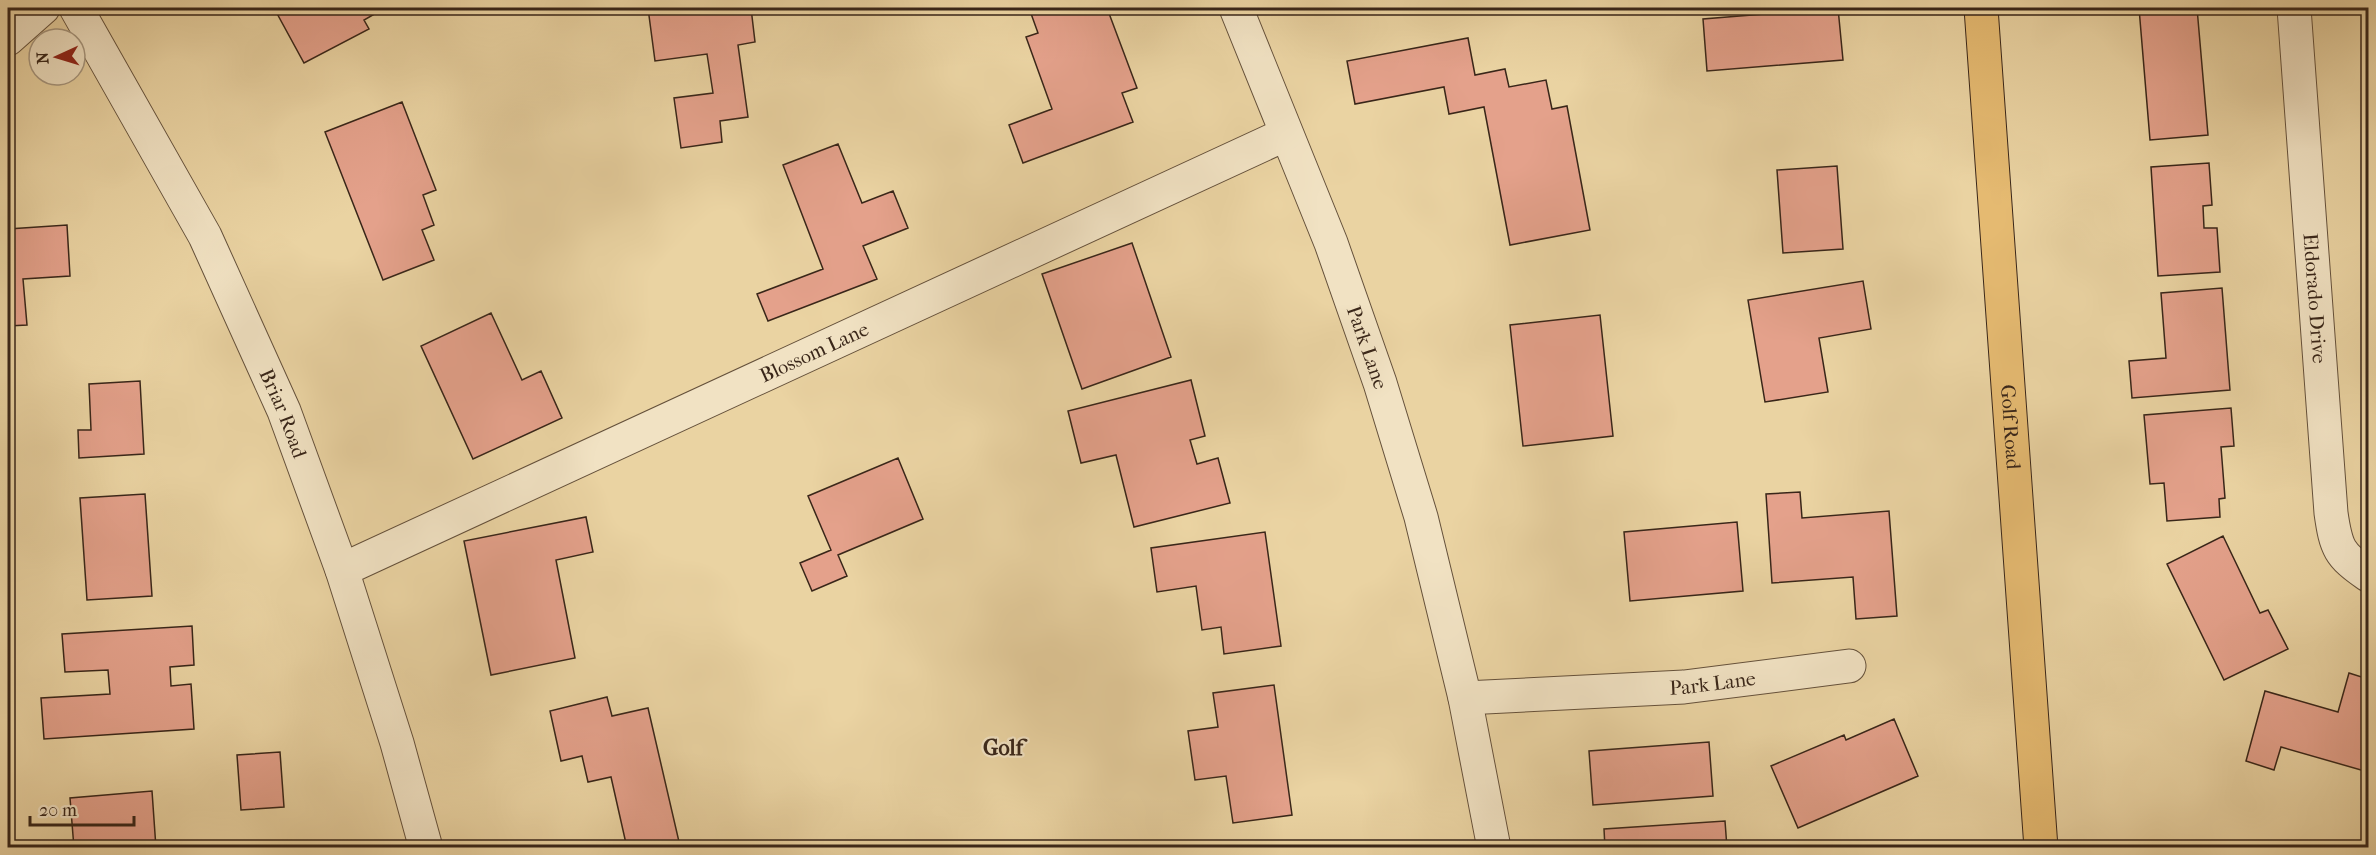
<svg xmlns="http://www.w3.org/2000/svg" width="2376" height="855" viewBox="0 0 2376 855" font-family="'IM FELL French Canon',serif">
	<rect width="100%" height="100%" fill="#ead3a2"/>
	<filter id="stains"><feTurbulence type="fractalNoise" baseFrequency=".00333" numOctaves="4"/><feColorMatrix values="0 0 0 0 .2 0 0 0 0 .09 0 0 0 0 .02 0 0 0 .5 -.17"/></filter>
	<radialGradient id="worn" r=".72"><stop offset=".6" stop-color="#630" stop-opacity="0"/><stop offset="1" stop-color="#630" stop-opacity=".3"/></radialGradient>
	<path fill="#e4a18b" stroke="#392619" stroke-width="1.5" d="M274,8H385L364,20L369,29L304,63Z
		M648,8H751L755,42L738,45L748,117L720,121L722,142L681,148L674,98L713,93L707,54L655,61Z
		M1029,8H1107L1137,88L1122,93L1133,122L1023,163L1009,125L1052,109L1026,37L1038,33Z
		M1838,8L1843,60L1707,71L1703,19Z
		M2139,8H2197L2208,135L2150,140Z
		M1468,38L1475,75L1505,69L1509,87L1546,80L1552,109L1567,106L1590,230L1510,245L1484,107L1449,114L1444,87L1355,104L1347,61Z
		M402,102L436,190L423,195L434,225L422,230L434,260L383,280L325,132Z
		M838,144L862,203L893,191L908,228L863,246L877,279L768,321L757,294L823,269L783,165Z
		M2209,163L2212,205L2203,206L2204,228H2217L2220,272L2158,276L2151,167Z
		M1837,166L1843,249L1783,253L1777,170Z
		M67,225L70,276L23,279L27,325L8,326V229Z
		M1132,243L1171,357L1082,389L1042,274Z
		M1863,281L1871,329L1819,338L1828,392L1765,402L1748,300Z
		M2222,288L2230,390L2132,398L2129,361L2166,358L2161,293Z
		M491,313L522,380L541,371L562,418L473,459L421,346Z
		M1600,315L1613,436L1523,446L1510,325Z
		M1191,380L1205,436L1190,440L1197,464L1218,458L1230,503L1134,527L1116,455L1081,463L1068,411Z
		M140,381L144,454L79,458L78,430H91L89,384Z
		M2231,408L2234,446L2221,447L2225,498L2219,499L2220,517L2167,521L2164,483L2150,484L2144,415Z
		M898,458L923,519L838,555L847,576L812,591L800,563L831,550L808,496Z
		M1800,492L1802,518L1889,511L1897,616L1856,619L1853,577L1772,583L1766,494Z
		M145,494L152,596L87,600L80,498Z
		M586,517L593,552L556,560L575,658L491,675L464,541Z
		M1737,522L1743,591L1630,601L1624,532Z
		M1265,532L1281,646L1224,654L1221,627L1202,630L1196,586L1157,592L1151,548Z
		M2223,536L2260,613L2268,610L2288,649L2224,680L2167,564Z
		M192,626L194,665L170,667L171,686L191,684L194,729L44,739L41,698L110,694L108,670L65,672L62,634Z
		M2349,673L2368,679V772L2281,747L2274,770L2246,761L2265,691L2338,712Z
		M1274,685L1292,815L1233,823L1226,776L1195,780L1188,731L1218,727L1213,693Z
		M607,697L612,716L648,708L680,846L627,848L611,777L588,782L582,756L561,761L550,711Z
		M1894,719L1918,776L1798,828L1771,766L1844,735L1846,740Z
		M1709,742L1713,796L1593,805L1589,751Z
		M280,752L284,807L241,810L237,755Z
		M152,791L156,848H74L70,798Z
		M1725,821L1727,848H1605L1604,829Z
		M1312,842L1313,848H1263Z"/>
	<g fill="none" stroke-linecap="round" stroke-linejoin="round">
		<defs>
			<g id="minor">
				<path id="s1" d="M76,8L205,236L284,411L342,570L397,743L426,848"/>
				<path id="s2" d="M1236,8L1331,243L1380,383L1421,517L1465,698L1494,848"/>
				<path id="s3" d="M2294,8L2331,513C2336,548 2339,555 2368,575"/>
				<path d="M8,39L43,8"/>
				<path id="s4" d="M342,570L1286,134"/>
				<path id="s5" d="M1465,698L1684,687L1849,666"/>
			</g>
			<g id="major">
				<path id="s6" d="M1981,8L2041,848"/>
			</g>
		</defs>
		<use href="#minor" stroke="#65513b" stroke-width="35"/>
		<use href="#major" stroke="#392619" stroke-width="35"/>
		<use href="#minor" stroke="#f1e2c3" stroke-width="33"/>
		<use href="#major" stroke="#e5ba71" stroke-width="33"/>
	</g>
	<g text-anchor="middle" stroke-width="4.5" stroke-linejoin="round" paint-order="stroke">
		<g font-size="20" fill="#392619" stroke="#f1e2c3">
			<text dy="7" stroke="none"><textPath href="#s3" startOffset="291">Eldorado Drive</textPath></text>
			<text dy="7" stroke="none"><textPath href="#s2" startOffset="364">Park Lane</textPath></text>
			<text dy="7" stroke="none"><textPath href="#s4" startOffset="520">Blossom Lane</textPath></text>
			<text dy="7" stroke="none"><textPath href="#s1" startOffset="456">Briar Road</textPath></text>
			<text dy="7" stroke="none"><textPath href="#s6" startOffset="420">Golf Road</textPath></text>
			<text dy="7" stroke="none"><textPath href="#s5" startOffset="248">Park Lane</textPath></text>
		</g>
		<g font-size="22" font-weight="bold" fill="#392619" stroke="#f1e2c3">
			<text x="1003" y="755">Golf</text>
		</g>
	</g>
	<rect width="2376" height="855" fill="none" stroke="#ead3a2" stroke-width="30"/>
	<rect x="9" y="9" width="2358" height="837" fill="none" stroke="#392619" stroke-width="3"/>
	<rect x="15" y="15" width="2346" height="825" fill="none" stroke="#392619" stroke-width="1.5"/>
	<g transform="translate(57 57) rotate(266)"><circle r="28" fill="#f1e2c3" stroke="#a7977f" stroke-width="1.5"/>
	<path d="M0-4.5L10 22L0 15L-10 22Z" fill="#8f2418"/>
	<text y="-9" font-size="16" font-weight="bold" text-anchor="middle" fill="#392619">N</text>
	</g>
	<path d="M30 816v9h104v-9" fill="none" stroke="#392619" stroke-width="3"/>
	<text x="39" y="816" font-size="18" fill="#392619" stroke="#f1e2c3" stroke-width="4.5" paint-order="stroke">20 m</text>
	<rect width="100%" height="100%" filter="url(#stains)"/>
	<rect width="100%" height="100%" fill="url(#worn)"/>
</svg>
